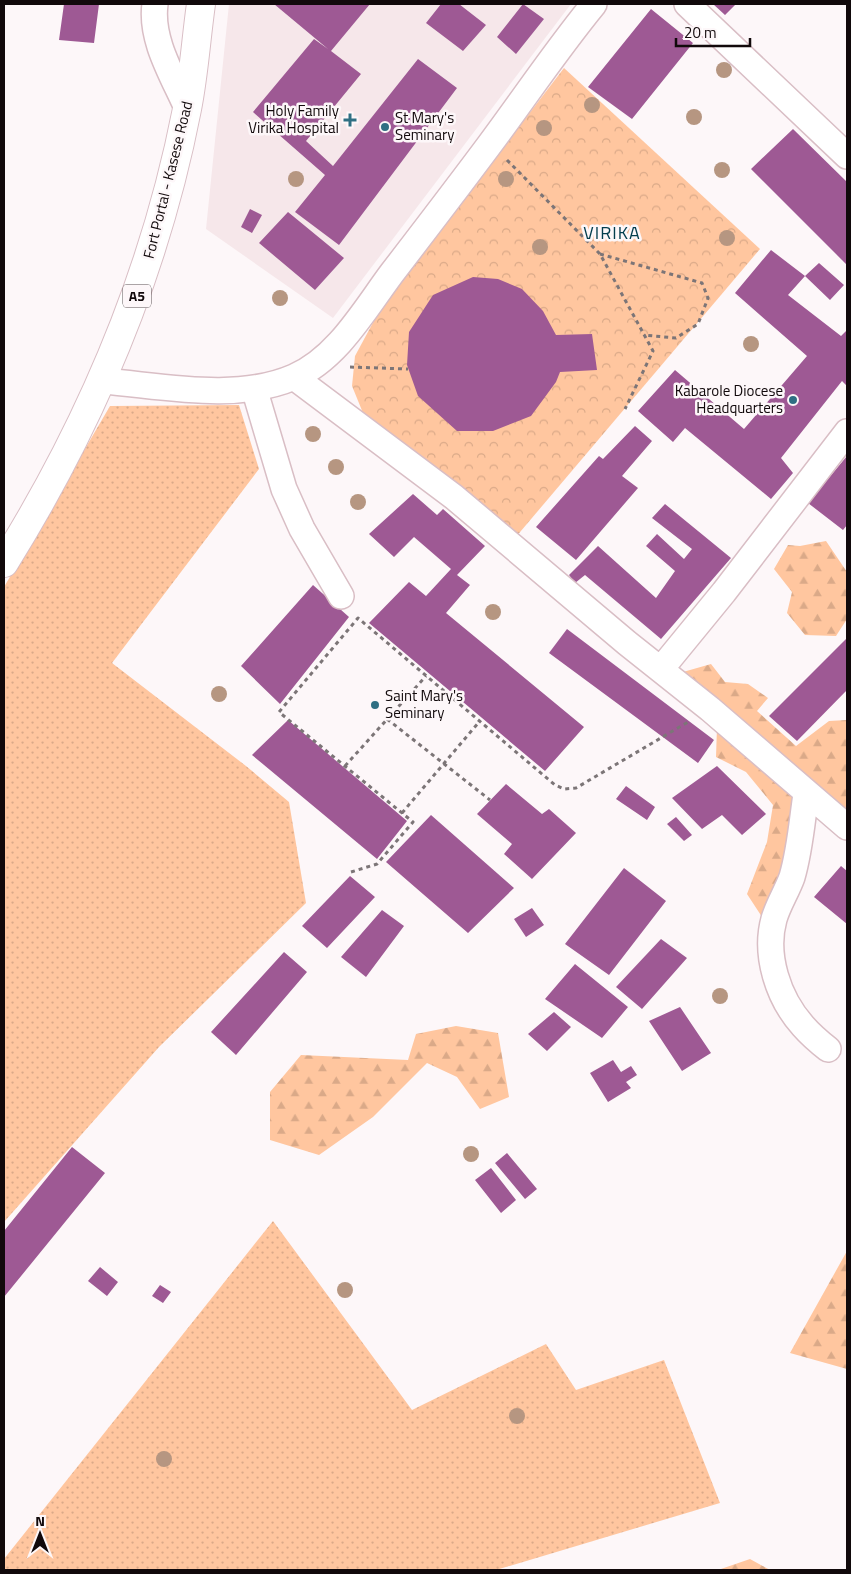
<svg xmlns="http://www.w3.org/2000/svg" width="851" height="1574" viewBox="0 0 851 1574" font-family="'Titillium Web',sans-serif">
	<defs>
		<pattern id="grass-dots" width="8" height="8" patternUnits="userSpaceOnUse" patternTransform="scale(1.25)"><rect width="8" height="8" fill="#ffc69f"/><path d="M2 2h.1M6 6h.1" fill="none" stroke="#daa988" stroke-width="1.8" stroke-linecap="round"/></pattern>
		<pattern id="forest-firs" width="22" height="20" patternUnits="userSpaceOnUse" patternTransform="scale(1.25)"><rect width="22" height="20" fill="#ffc69f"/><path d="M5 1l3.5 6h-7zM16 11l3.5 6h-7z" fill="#daa988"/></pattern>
		<pattern id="park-crowns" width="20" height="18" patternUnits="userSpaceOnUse" patternTransform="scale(1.25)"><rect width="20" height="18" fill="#ffc69f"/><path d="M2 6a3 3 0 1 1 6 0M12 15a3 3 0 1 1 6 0" fill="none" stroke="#daa988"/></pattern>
	</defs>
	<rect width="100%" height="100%" fill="#fdf7f9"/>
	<path fill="#f6e7ea" d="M229,4H571L333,318L206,229Z"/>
	<path fill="url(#grass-dots)" d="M239,405L259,469L112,663L246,766L289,802L306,903L159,1047L4,1222V587L110,406Z
		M273,1221L412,1410L546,1344L576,1390L664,1360L720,1503L496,1570H4V1559Z"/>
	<path fill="url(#forest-firs)" d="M826,541L847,572V619L836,636L805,635L787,613L792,592L774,569L788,545L800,546Z
		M711,664L725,682L748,684L768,698L757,711L796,746L829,721L847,720V818L676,674Z
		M717,727L798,796L793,845L766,923L747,894L767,842L773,805L746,772L716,757Z
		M456,1026L498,1033L509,1097L480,1109L457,1077L427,1063L373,1117L319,1155L270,1140V1092L301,1055L408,1060L416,1034Z
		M847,1251V1369L790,1353Z
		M750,1559L770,1570H718Z"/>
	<path fill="url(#park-crowns)" d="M564,68L760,249L515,538L363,413L352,386L355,356L383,304Z"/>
	<path fill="#9e5994" d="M64,4H99L94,43L59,40Z
		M274,4H370L331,51L361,74L306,141L333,166L418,59L457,88L339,245L295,212L325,175L253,112L314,39L328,49Z
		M441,4H459L486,25L463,51L426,23Z
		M523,4L544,19L516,54L497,37Z
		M713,4H736L725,15Z
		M651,9L693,43L632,119L588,87Z
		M793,129L847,182V265L751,169Z
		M250,209L262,215L252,233L241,227Z
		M288,212L344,258L315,290L259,243Z
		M771,250L805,276L819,263L844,285L830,300L805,276L788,295L841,336L847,330V386L842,381L781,458L793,473L771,499L685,428L673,442L638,411L675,370L744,429L807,356L735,293Z
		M473,277L498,279L522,289L543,311L556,335L592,334L597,370L560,372L556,382L531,416L493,431H457L418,396L407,365L409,332L433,295Z
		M635,426L652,441L622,476L638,488L576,560L536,527L599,456L603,459Z
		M847,456V525L843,530L808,503Z
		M413,494L437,515L443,509L485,546L457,575L470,585L446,613L584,727L545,771L369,623L409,582L426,596L451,569L414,537L394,557L369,534Z
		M665,504L731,558L661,639L585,575L575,583L569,575L598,546L656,598L675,571L646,546L657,534L684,559L692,549L652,518Z
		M313,585L349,617L280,704L241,666Z
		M567,629L714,740L698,763L549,653Z
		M847,638V690L797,741L769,716Z
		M288,720L407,821L377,859L252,755Z
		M717,766L766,814L742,835L722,815L702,829L672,798Z
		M506,784L542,814L549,809L576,833L532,879L504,854L512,844L477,814Z
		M626,786L655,807L647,820L616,799Z
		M431,815L514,888L468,933L386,862Z
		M676,817L692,835L684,841L667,824Z
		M841,866L847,871V924L814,897Z
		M624,868L666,901L609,975L565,944Z
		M350,876L375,897L327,948L302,926Z
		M532,908L544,925L526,937L514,919Z
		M382,910L404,926L366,977L341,957Z
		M661,939L687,958L642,1009L616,987Z
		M284,952L307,972L236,1055L211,1032Z
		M575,964L628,1007L602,1038L545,999Z
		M680,1007L711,1053L682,1071L649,1021Z
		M554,1012L571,1027L547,1051L528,1034Z
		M613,1060L621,1072L631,1066L637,1075L626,1082L631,1088L608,1102L590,1073Z
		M72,1147L105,1173L4,1297V1231Z
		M507,1153L537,1189L525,1199L495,1163Z
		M491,1168L516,1200L501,1213L475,1180Z
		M100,1267L118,1282L107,1296L88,1281Z
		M160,1285L171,1292L163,1303L152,1296Z"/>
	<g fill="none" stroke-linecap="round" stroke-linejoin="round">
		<defs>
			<path id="minor" d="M155,4C150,40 173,76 187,108
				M687,4L847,156
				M294,377L454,497L627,643L710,709L847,827
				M103,381C164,386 236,402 294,377C337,359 365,309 392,273C425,230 458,187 490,144C525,97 557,49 594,4
				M254,388L284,489L302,529L341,596
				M661,669L724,592L847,432
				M806,794C802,821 800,850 792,877C787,891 778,905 774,919C764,955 778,998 803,1026C810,1034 819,1042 828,1049"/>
			<path id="highway" d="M4,563C92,422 155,273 187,109C194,74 196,39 201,4"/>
		</defs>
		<use href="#minor" stroke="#d9bec5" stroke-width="28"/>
		<use href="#highway" stroke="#d9bec5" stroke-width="30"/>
		<path stroke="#7c7577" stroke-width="3" stroke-dasharray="4 4" stroke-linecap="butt" d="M507,160L600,254L653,351L625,409
			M600,254L702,283L708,298L698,324L676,338L644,335
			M350,367L408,369
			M387,719L490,800
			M345,766L426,676
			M402,813L479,722
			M351,872L377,864L413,822L279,712L358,618L555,785L564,789L576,788L688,722"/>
		<use href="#minor" stroke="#fff" stroke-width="25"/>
		<use href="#highway" stroke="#fff" stroke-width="28"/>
	</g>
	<g fill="#b69681">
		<circle cx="724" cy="70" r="8"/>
		<circle cx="592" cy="105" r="8"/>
		<circle cx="694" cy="117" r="8"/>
		<circle cx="544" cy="128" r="8"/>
		<circle cx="722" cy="170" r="8"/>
		<circle cx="296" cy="179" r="8"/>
		<circle cx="506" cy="179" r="8"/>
		<circle cx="727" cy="238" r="8"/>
		<circle cx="540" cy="247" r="8"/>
		<circle cx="280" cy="298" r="8"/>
		<circle cx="751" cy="344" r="8"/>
		<circle cx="313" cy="434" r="8"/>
		<circle cx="336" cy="467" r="8"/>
		<circle cx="358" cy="502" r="8"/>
		<circle cx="493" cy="612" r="8"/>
		<circle cx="219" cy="694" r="8"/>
		<circle cx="720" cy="996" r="8"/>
		<circle cx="471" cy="1154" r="8"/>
		<circle cx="345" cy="1290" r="8"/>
		<circle cx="517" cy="1416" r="8"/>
		<circle cx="164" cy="1459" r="8"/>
	</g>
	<g fill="#2f6f83" stroke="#fdf7f9" stroke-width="2">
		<path d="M347.5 112.5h5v5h5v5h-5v5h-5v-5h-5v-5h5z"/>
		<circle cx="385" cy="127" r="5"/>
		<circle cx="793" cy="400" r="5"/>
		<circle cx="375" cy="705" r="5"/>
	</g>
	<g text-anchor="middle" stroke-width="5" stroke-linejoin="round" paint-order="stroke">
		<rect fill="#fdf7f9" stroke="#585052" stroke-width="1" x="123" y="284.5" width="28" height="23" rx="4"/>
		<g font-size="14" font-weight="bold" fill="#11090b">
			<text x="137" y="301">A5</text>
		</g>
		<g font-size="15" fill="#11090b" stroke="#fdf7f9" text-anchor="end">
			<text x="339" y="116">Holy Family<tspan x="339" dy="17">Virika Hospital</tspan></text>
			<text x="395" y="123" text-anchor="start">St Mary's<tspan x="395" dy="17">Seminary</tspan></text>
			<text x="783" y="396">Kabarole Diocese<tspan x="783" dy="17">Headquarters</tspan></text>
			<text x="385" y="701" text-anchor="start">Saint Mary's<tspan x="385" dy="17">Seminary</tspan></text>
		</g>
		<g font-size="15" fill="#11090b" stroke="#fdf7f9">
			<text transform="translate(168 180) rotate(-76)" y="5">Fort Portal - Kasese Road</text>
		</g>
		<g font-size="18" letter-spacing="1" fill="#033d4d" stroke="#fdf7f9">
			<text x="612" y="239">VIRIKA</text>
		</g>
	</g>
	<rect width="851" height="1574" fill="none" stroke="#11090b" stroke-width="10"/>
	<g transform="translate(40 1534)" stroke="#fdf7f9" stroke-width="4" paint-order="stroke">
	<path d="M0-4L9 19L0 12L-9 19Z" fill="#11090b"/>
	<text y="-8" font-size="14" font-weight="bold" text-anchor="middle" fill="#11090b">N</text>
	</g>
	<path d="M676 38v8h74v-8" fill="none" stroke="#11090b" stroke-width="2.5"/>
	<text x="684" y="38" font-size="15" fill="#11090b" stroke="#fdf7f9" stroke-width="4" paint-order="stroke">20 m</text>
</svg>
